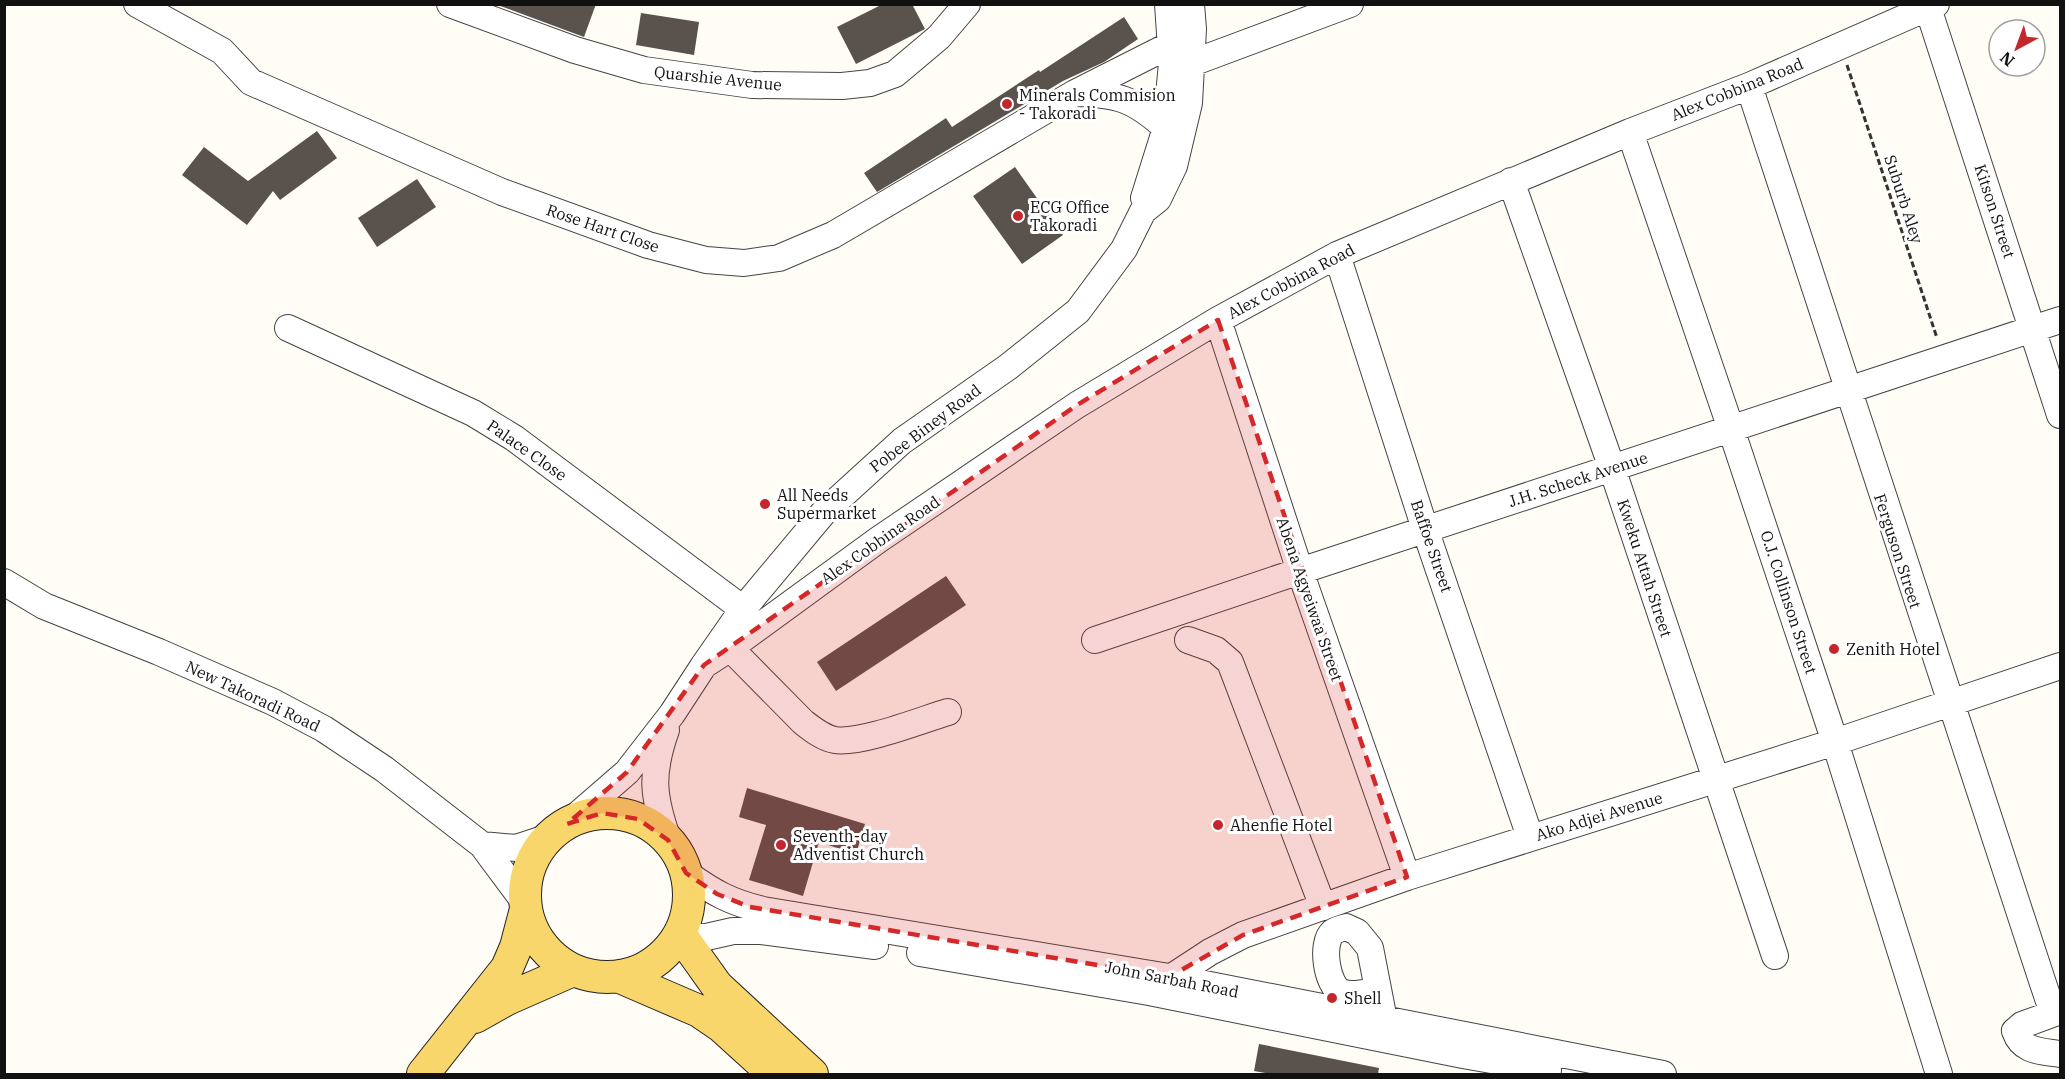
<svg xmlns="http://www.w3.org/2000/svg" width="2065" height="1079" viewBox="0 0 2065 1079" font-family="'IBM Plex Serif',serif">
	<rect width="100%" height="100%" fill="#fffdf5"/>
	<path fill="#5a524d" d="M495,4H596L584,37Z
		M883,4H912L925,29L856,64L837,27Z
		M641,13L699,22L694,55L636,45Z
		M1124,17L1138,39L1104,62L1063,81L877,192L864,173L946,118L952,127L1039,70L1040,72Z
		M317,131L337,158L280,200L273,191L247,225L182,175L204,147L248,181Z
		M1015,167L1063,235L1022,264L973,196Z
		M417,179L436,207L377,247L358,218Z
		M946,576L966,605L836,691L817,662Z
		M747,788L865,824L856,854L819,842L803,896L749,880L766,825L739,817Z
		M1259,1044L1379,1068L1378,1074H1271L1254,1071Z"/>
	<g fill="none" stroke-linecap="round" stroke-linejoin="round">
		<defs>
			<path id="minor" d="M137,4L222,51L251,82L502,192L648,245L706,260L744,263L779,258L833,235L1075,93L1170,45
				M450,4L575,50L644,70L752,85L842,86L870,83L895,74L939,37L967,4
				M1928,8L2060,415
				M1192,63L1350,4
				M1749,86C1848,396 1949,705 2053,1013
				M1076,93C1118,94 1134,99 1166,128
				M1630,132L1731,429L1835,742L1939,1074
				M1511,181L1612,468L1775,956
				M1144,198L1166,128L1172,63L1168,4
				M1337,255L1425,529L1530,837
				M1218,320L1300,571L1407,877
				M288,328L473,413L514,438L743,609
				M4,582L44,606L159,652L273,702L324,729L384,769L482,845L526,904
				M1095,640L1300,571L2060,320
				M1188,640L1216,650L1230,662L1323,907
				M730,648L803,722C812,729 823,738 835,740C861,744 921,720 948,712
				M704,665L730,648L878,540L1077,405L1218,320L1337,255L1630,132L1749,86L1936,4
				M666,730C650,775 653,797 668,840
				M567,824L627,772L672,714L704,665L743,609L824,512L902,441L1008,367L1078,311L1124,249L1143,211L1158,199L1174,166L1189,103L1193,29L1191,4
				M482,845L516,848L549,837
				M686,873C714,893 730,902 763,910L1169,977L1663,1074
				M682,931L702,938L733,931H761L875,946
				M920,953L1149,992L1463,1055L1548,1070
				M1378,990C1366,992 1353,997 1341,992C1327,986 1320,943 1333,932C1336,930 1342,928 1346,927L1357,932L1370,948L1384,1020
				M1149,992L1210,952L1243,935L1407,877L1835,742L2060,666
				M2060,1011L2022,1025L2015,1031C2022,1052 2041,1051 2060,1054"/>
			<path id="major" d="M525 895a82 82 0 1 1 164 0a82 82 0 1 1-164 0Z
				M680,934L717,986L812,1074
				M620,977L699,1011L721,1026L774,1074
				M475,1017L507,999L573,970
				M423,1074L507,968L516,947L526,909"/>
		</defs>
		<use href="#minor" stroke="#444" stroke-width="28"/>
		<use href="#major" stroke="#222" stroke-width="34"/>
		<path stroke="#333" stroke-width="3" stroke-dasharray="6 3" stroke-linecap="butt" d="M1847,65L1937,338"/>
		<use href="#minor" stroke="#fff" stroke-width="26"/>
		<use href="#major" stroke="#f9d66b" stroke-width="32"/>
	</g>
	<path fill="#d62828" fill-opacity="0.2" stroke="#d62828" stroke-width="4.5" stroke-dasharray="12 8" stroke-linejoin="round" d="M1218,320L1407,877L1243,935L1169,977L750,907L717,894L686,873L668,840L638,819L602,813L567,824L627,772L704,665L1077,405Z"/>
	<g fill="#c4262e" stroke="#fff" stroke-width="2">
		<circle cx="1007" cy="104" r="6"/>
		<circle cx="1018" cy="216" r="6"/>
		<circle cx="765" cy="504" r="6"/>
		<circle cx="1834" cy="649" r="6"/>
		<circle cx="1218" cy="825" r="6"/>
		<circle cx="781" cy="845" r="6"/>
		<circle cx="1332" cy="998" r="6"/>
	</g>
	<g text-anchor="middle" stroke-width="6" stroke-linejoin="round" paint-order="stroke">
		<g font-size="16" fill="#111" stroke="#fff">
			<text transform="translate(718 78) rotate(6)" y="6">Quarshie Avenue</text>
			<text transform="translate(1737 89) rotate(-22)" y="6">Alex Cobbina Road</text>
			<text transform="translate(1904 199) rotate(72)" y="6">Suburb Aley</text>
			<text transform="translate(1995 211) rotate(72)" y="6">Kitson Street</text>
			<text transform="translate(603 228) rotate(19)" y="6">Rose Hart Close</text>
			<text transform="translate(1291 281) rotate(-28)" y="6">Alex Cobbina Road</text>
			<text transform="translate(925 428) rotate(-37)" y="6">Pobee Biney Road</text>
			<text transform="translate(527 450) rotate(35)" y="6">Palace Close</text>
			<text transform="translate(1578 479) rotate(-18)" y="6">J.H. Scheck Avenue</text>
			<text transform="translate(880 540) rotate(-35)" y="6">Alex Cobbina Road</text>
			<text transform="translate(1432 546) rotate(71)" y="6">Baffoe Street</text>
			<text transform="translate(1898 551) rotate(72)" y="6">Ferguson Street</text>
			<text transform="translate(1645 568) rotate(72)" y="6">Kweku Attah Street</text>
			<text transform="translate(1310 599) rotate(71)" y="6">Abena Agyeiwaa Street</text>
			<text transform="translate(1789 602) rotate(72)" y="6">O.J. Collinson Street</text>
			<text transform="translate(253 696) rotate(25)" y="6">New Takoradi Road</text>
			<text transform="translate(1599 816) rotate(-17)" y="6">Ako Adjei Avenue</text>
			<text transform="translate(1172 979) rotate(11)" y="6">John Sarbah Road</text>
		</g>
		<g font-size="16" fill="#111" stroke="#fff" text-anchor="start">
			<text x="1019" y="101">Minerals Commision<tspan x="1019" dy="18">- Takoradi</tspan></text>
			<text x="1030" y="213">ECG Office<tspan x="1030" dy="18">Takoradi</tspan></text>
			<text x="777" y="501">All Needs<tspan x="777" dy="18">Supermarket</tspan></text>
			<text x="1846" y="655">Zenith Hotel</text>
			<text x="1230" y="831">Ahenfie Hotel</text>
			<text x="793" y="842">Seventh-day<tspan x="793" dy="18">Adventist Church</tspan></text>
			<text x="1344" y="1004">Shell</text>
		</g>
	</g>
	<rect width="2065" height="1079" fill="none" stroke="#111111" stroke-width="12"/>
	<g transform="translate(2017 48) rotate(221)"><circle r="28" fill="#ffffff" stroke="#a0a0a0" stroke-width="1.5"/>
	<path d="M0-4.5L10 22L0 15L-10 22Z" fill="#c4262e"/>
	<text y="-9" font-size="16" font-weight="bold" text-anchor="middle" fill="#111111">N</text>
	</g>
</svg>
